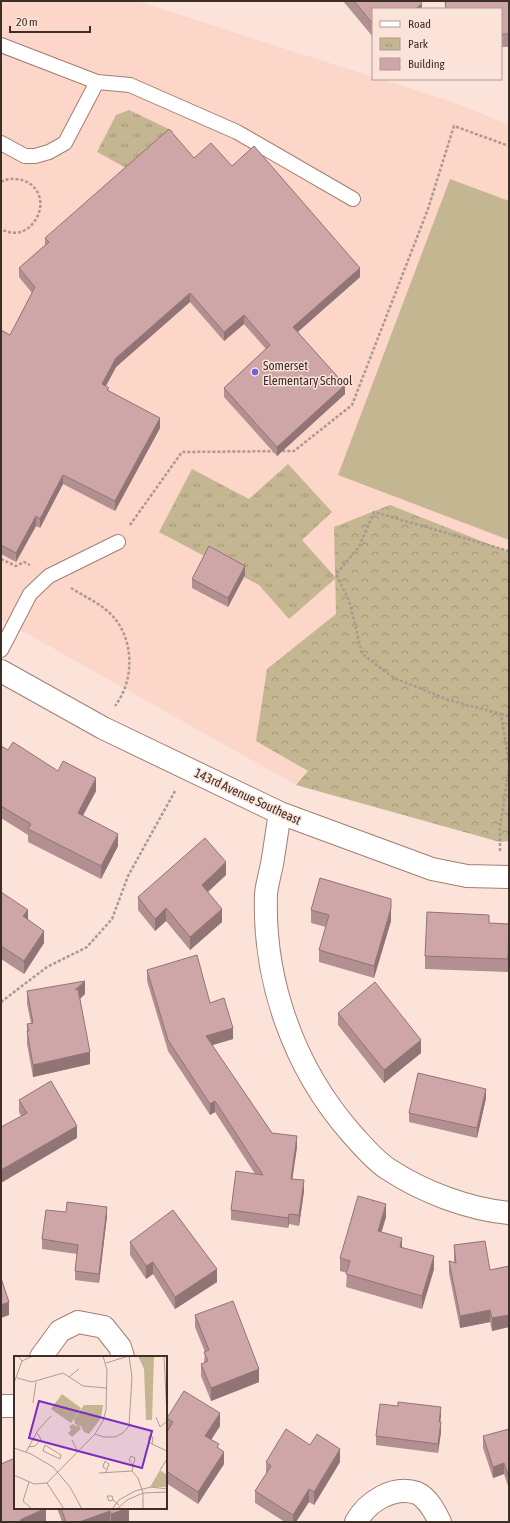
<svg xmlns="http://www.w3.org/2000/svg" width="510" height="1523" viewBox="0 0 510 1523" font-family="'Asap Condensed',sans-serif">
	<defs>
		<pattern id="forest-crowns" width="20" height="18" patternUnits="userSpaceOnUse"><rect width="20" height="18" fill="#c5b692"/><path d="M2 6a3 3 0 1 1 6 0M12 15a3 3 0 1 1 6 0" fill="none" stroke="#a19477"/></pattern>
		<pattern id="park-tufts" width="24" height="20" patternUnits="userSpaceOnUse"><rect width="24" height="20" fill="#c5b692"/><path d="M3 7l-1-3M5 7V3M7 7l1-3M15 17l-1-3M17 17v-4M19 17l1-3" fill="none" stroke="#a19477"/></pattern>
	</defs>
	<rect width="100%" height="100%" fill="#fbe3da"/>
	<path fill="#fcd6c9" d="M1,1H137L373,77V79H381L456,103L509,125V841L500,842L296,785L1,619Z"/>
	<path fill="url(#forest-crowns)" d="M390,505L509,552V841L500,842L296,785L308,771L256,741L267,669L336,614L334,527Z"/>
	<path fill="url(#park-tufts)" d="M129,110L173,131L128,169L97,152L116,115Z
		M288,464L332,512L302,540L336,578L289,619L259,585L159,532L192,469L249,499Z"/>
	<path fill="#c5b692" d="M450,179L509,201V540L338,475Z"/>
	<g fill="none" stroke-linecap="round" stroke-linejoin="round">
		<defs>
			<path id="lane" d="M1,45L97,82L130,85L237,132L353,199
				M1,143L25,156H35L49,152L65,143L97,82
				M1,650L30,594L49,576L118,542"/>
			<path id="street" d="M1,671L103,728L280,813L432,869L467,876L509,877
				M280,813C277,830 275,847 272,864C270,874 267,884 266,894C263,981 294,1068 351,1133C362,1145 374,1160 388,1169C423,1192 468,1209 509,1213
				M41,1357L60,1331L78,1322L104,1327L120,1347L123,1357
				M1,1406H15
				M356,1522C367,1502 393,1485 417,1493C428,1498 435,1512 440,1522"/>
		</defs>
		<use href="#lane" stroke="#a17e71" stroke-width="16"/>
		<use href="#street" stroke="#a17e71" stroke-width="24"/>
		<path stroke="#ac9890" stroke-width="2.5" stroke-dasharray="3 2" stroke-linecap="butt" d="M1,182C8,178 17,178 25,181C58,196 32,247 1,229
			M130,525L182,452L294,451L352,405L428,209L454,126L509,146
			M509,551L374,512L359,547L336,574L349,600L362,654L394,678L449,700L501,714L509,763
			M1,559L16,566L24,562L30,565
			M71,588C82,595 95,601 105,609C135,632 136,679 115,706
			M501,714L509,716
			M500,851V827L509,768
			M1,1002L47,967L87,947L112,919L128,876L175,791"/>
		<use href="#lane" stroke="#fff" stroke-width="14"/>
		<use href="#street" stroke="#fff" stroke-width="22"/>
	</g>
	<path fill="#b28f90" d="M343,1H420L422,9H373V37Z
		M445,1H509V47H501V9H445Z
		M194,158L232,166L360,277L298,332L345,394L277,456L224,397V388L266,349L244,324L224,341L190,302L116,367L106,386L109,391L160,428L115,511L63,484L40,528L36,526L16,562L1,554V330L10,335L32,293L19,277V268L45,245V238Z
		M245,575L228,607L192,588V579Z
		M1,746L8,750L58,771L96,791L83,815L118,846L101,879L28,842V835L1,818Z
		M226,875L208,892L222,922L190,950L166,921L155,931L138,910V897Z
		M1,892L28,919L44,943L24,974L1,959Z
		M311,910L391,921L374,978L319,962V950L326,927L311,923Z
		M509,924L508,972L425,969V956Z
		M147,970L210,1003L233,1039L212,1045L272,1133L297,1147L292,1179L304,1191L299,1226L289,1224L288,1228L231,1220V1210L255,1174L215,1112L210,1115L168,1051L147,981Z
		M27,991L85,994L80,999L90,1064L33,1077L27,1044V1024L31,1023L27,1004Z
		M338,1013L421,1053L384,1083L338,1025Z
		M486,1098L477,1138L409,1122V1113Z
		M19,1100L77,1138L21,1116L19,1112Z
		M66,1212L107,1216L99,1283L75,1280V1271L77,1254L42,1249V1239Z
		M386,1217L381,1232L402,1248L434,1269L422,1309L346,1287L347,1273L340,1271V1258Z
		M130,1242L217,1282L175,1309L153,1274L146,1279L130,1255Z
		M454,1245L490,1270L509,1266V1327L492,1331L490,1322L460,1328L449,1273V1261L454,1263Z
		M195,1315L259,1382L211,1401L201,1376V1364L204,1363L205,1352L195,1327Z
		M441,1416L440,1422L441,1432L438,1453L376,1445V1436Z
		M167,1418L220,1426L211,1440L219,1449L224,1464L198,1504L166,1483V1434L168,1431L167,1430Z
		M509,1429V1489L504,1474L493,1478L483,1448V1436Z
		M310,1445L340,1462L314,1505L309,1502L296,1522H285L255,1503V1491L266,1474V1462Z
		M57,1508H129V1521L125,1522H62Z"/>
	<path fill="#917475" d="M422,4V9H415Z
		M360,268V277L293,336V327Z
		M190,293V302L116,367L102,393V384L116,358Z
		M244,315V324L224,341V332Z
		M345,385V394L277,456V447Z
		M160,418V428L115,511V501Z
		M63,475V484L40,528V519Z
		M36,516V526L16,562V553Z
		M245,566V575L228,607V598Z
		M96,778V791L78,825V813Z
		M118,834V846L101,879V866Z
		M226,862V875L202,897V885Z
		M166,908V921L155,931V919Z
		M391,908V921L374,978V966Z
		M222,909V922L190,950V937Z
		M28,910V923L23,916Z
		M44,931V943L24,974V961Z
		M85,981V994L75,1003V990Z
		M233,1028V1039L206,1047V1036Z
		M421,1040V1053L384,1083V1070Z
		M90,1052V1064L33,1077V1065Z
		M486,1089V1098L477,1138V1128Z
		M215,1101V1112L210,1115V1104Z
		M77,1126V1138L1,1183V1170Z
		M297,1136V1147L291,1189V1179Z
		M304,1180V1191L299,1226V1215Z
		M386,1204V1217L378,1244V1231Z
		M107,1207V1216L99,1283V1274Z
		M289,1214V1224L288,1228V1218Z
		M402,1238V1251L400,1247Z
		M434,1256V1269L422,1309V1296Z
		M153,1262V1274L146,1279V1266Z
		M217,1269V1282L175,1309V1297Z
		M9,1302V1315L1,1318V1305Z
		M490,1310V1322L460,1328V1316Z
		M509,1315V1327L492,1331V1318Z
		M259,1369V1382L211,1401V1388Z
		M441,1407V1416L439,1431V1422Z
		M220,1413V1426L205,1449V1436Z
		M441,1422V1432L438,1453V1444Z
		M340,1449V1462L314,1505V1492Z
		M224,1452V1464L198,1504V1492Z
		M504,1463V1474L493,1478V1467Z
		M309,1489V1502L296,1522H293V1515Z
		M46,1508V1521L44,1522H20V1520Z
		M129,1508V1521L125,1522H111V1514Z
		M110,1511V1522H79Z"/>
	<path fill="#cfa6a7" stroke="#917475" d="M354,1H420L422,4L415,9H373V24Z
		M445,1H509V34H501V9H446Z
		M169,129L194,158L211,143L232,166L254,146L360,268L293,327L345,385L277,447L224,388L270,345L244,315L224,332L190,293L116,358L102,384L109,388L107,390L160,418L115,501L63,475L40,519L36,516L16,553L1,545V330L10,335L35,287L19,268L49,242L45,238Z
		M209,546L245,566L228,598L192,579Z
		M13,742L58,771L63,761L96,778L78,813L118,834L101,866L28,829L31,824L1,806V746L8,750Z
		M205,838L226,862L202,885L222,909L190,937L166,908L155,919L138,897Z
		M320,878L391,899V908L374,966L319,950L329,915L311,910Z
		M1,892L28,910L23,916L44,931L24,961L1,946Z
		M427,912L489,915V923L509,924L508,959L425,956Z
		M197,955L210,1003L224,998L233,1028L206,1036L272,1133L297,1136L291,1179L304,1180L299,1215L289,1214L288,1218L231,1210L236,1171L263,1175L215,1101L210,1104L168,1040L147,970Z
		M85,981L75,990L78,989L90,1052L33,1065L27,1031H29L27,1024L33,1023L27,991Z
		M375,982L421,1040L384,1070L338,1013Z
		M418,1073L486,1089L477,1128L409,1113Z
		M51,1081L77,1126L1,1170V1127L27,1113L19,1100Z
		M358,1196L386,1204L378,1231L402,1238L400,1247L434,1256L422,1296L346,1274L350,1261L340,1258Z
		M67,1202L107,1207L99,1274L75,1271L78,1245L42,1239L46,1210L66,1212Z
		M173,1210L217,1269L175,1297L153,1262L146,1266L130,1242Z
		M485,1241L490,1270L509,1266V1315L492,1318L490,1310L460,1316L449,1261L456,1263L454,1245Z
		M1,1278L9,1302L1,1305Z
		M233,1301L259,1369L211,1388L201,1364L208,1361L204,1352L209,1350L195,1315Z
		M184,1391L220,1413L205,1436L219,1444L217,1447L224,1452L198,1492L166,1471V1434L173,1422L167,1418Z
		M398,1402L441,1407L439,1422H441L438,1444L376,1436L380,1404L398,1406Z
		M286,1429L310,1445L317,1434L340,1449L314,1492L309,1489L293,1515L255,1491L271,1466L266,1462Z
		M509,1429V1478L504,1463L493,1467L483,1436Z
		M15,1458V1508H46L20,1520L21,1522H1V1464Z
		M61,1508H129L111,1514L110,1511L79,1522H66Z"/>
	<circle fill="#6c64de" stroke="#fbe3da" stroke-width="1.5" cx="255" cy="372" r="4"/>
	<g text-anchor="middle" stroke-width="3" stroke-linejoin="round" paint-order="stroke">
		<g font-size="13" fill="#3d2e28" stroke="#fbe3da" text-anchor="start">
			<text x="263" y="370">Somerset<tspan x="263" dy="15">Elementary School</tspan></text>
		</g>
		<g font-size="13" fill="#3d2e28" stroke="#fbe3da">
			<text transform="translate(248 796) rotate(25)" y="5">143rd Avenue Southeast</text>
		</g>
	</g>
	<g transform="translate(14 1356)">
		<rect width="153" height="153" fill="#fbe3da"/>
		<path d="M124,0H140L138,64H132L130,13ZM70,49H89L87,62L75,78L70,76L67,70L61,68L60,63ZM146,114L153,119V131H136Z" fill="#c5b692"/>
		<path d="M60,68L61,70L65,69L67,73L58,81L54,77L57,74L55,70Z" fill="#c5b692"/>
		<path d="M48,38L67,52L57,67L37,53Z" fill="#c5b692"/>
		<path fill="none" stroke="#af9b93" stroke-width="1" d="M150,0L153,60M8,5L19,0M92,7L115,0M55,21L65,13M3,22L18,26L49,17L69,30L93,32M0,27L8,5L4,0M19,47L22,26M142,61L146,71L153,65M81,78L90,81H101L109,77L115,70L118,21L115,0M58,84L64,96M138,88L139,81L135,80V86L138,88L153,95M31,89L47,99L46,103L29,95ZM14,91L21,90L27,83L23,77M0,92L17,98L39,111L56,131L68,153M12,96L24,74L37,60M119,109L115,104L117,100L121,102L118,115L124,122L129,137V153M146,114L153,103M92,116L95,108L91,105L89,111L92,113M85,117L118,115M0,119L20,128L33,127L81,78L89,65L92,54L93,14L89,0M15,126L9,145L17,152M33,127L50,153M99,144L98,140H93L95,145L99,144L105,149M98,153L105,144L121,135L137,131L153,133M103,153L113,144L129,137L153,136"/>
		<path fill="#7b2cbf" fill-opacity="0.15" stroke="#7b2cbf" stroke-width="2" d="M25,45L138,75L128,112L15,82Z"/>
		<rect width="153" height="153" fill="none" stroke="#3d2e28" stroke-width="2"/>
	</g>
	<rect width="510" height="1523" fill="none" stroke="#3d2e28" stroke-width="4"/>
	<rect x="372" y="8" width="130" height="72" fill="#fbe3da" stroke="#af9b93"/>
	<rect x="380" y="21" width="20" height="6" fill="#ffffff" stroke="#af9b93"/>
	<text x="408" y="28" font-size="12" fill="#3d2e28">Road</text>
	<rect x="380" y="38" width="20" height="12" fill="url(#park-tufts)" stroke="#af9b93"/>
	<text x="408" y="48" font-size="12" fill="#3d2e28">Park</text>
	<rect x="380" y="58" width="20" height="12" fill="#cfa6a7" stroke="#af9b93"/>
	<text x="408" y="68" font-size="12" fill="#3d2e28">Building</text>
	<path d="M10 26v6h80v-6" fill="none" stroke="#3d2e28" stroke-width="2"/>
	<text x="16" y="26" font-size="12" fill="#3d2e28" stroke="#fbe3da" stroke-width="3" paint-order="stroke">20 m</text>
</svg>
